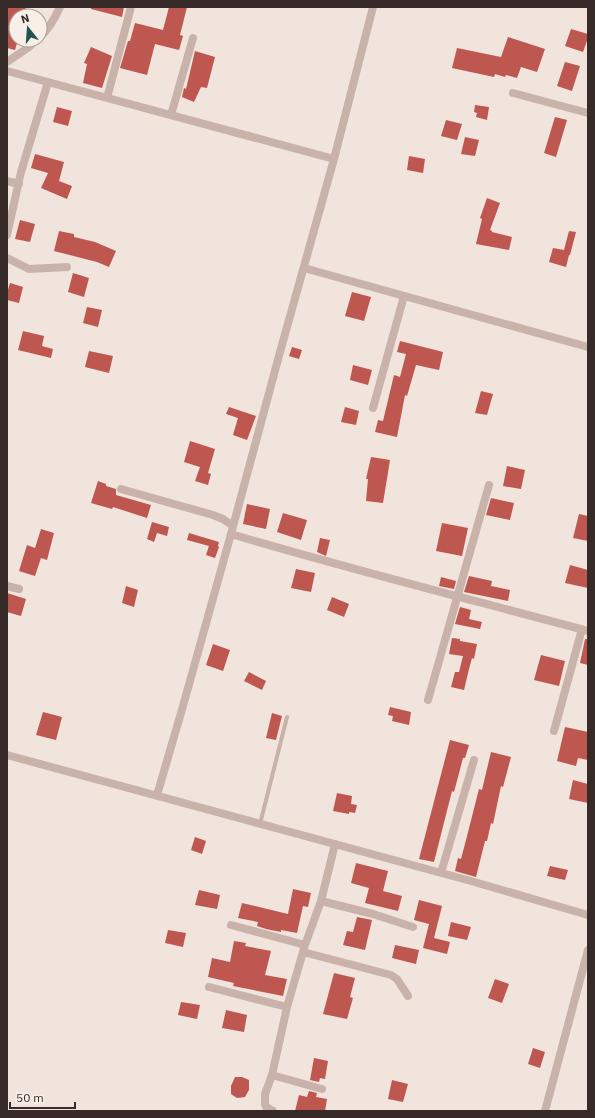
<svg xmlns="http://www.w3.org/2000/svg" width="595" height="1118" viewBox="0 0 595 1118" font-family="'IBM Plex Sans',sans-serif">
	<rect width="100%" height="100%" fill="#f0e4dd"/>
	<path fill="#bd574f" d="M7,7H26L24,16H16V40H18L15,50L7,48Z
		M91,7H124L122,17L91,9Z
		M169,7H187L180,35L183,36L179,50L155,44L147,75L120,68L128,41H130L135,23L163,30Z
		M571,29L588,34V38L583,52L565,46Z
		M508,37L545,49L537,72L521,67L517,78L506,75L505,77L495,74L494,77L452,68L457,48L501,57Z
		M91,47L112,56L102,88L83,83L87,64L84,63Z
		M195,51L215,57L207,88L201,87L194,102L182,97L184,88L186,89Z
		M565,62L580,66L572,91L557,86Z
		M475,105L489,107L487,120L476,117L477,113L474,112Z
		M57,107L72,111L68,126L53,122Z
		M555,117L567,120L556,157L544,153Z
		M446,120L462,124L457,140L441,136Z
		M465,137L479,140L475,156L461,154Z
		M35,154L64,162L59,181L72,186L67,199L41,188L48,173L31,168Z
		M409,156L425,159L423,173L407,170Z
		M487,198L500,203L490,230L492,231V232L512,237L509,250L476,244L482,219L480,218Z
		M20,220L35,224L30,242L15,239Z
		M59,231L74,234V237L95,242L116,251L109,267L97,262L54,251Z
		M569,231L576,232L570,255H569L566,267L549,262L553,248L564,250Z
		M73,273L89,278L84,297L68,292Z
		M10,283L23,287L19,303L7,300V293Z
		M352,292L371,297L364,321L345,316Z
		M87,307L102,310L98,327L83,323Z
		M23,331L44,336L42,346L53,349L51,358L18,350Z
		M400,341L443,352L439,370L416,365L407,396L405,395L397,437L375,432L378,420L383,421L394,375L400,377L406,354L397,352Z
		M292,347L302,350L299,359L289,356Z
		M89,351L113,356L109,373L85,367Z
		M353,365L372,370L368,385L350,380Z
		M481,391L493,394L487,415L475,413Z
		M229,407L256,416L247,440L233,435L238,418L226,414Z
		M345,407L359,411L356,425L341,422Z
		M190,441L215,449L208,473L211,474L208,485L195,481L200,467L184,462Z
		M371,457L390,460L383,503L366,501L368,479H366Z
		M507,466L525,470L521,489L503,486Z
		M98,481L106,484V486L116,489V495L151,505L147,518L113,507L112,509L91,503Z
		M491,498L514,503L510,520L486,515Z
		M247,504L270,509L266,529L243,524Z
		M283,513L307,520L301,540L277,532Z
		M579,514L588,516V541L573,538Z
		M152,522L169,527L167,536L157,533L154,542L147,539Z
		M442,523L468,528L462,556L436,551Z
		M41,529L54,533L47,560L41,558L35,576L19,571L27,545L35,548Z
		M189,533L219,542L218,546L219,547L215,558L206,555L209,546L187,540Z
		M320,538L330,540L326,556L317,552Z
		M570,565L588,570V588L565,583Z
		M296,569L315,573L311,592L291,588Z
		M469,576L492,581L491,586L510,590L508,601L464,592Z
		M441,577L456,581L454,589L439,586Z
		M126,586L138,590L134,607L122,603Z
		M7,593L26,599L21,616L7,612Z
		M332,597L349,604L344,617L327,610Z
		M460,607L471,610L469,619L482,622L480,629L455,624Z
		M452,638L460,639V641L477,644L474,659L472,658L469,669L464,690L451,687L455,672H459L463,656L449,654Z
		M585,639H588V665L580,663Z
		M213,644L230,650L223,671L206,665Z
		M541,655L565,661L559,686L534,680Z
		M249,672L266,681L262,690L244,681Z
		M390,707L411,712L409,725L392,721L393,716L388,715Z
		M43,712L62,717L56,740L36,735Z
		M272,713L282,716L276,740L266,738Z
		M565,727L588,732V760L578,758L576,766L557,761Z
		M450,740L469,745L465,758H463L454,792L452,791L434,862L419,859Z
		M491,752L511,757L503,787L501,786L493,824L491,823L487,841H485L476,877L455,871L458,858L461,859L466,840L479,789L482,790Z
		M573,780L588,784V803L569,799Z
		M337,793L352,796L351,804L357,805L355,813L349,812V814L333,811Z
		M195,837L206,841L202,854L191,850Z
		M356,863L388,871L383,891L402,896L398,911L365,903L369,888L351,883Z
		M550,866L568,870L565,880L547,876Z
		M293,889L311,893L308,907L303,906L297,933L281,930V932L266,929L257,926L258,922L238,918L242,903L288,914Z
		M199,890L220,895L217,909L195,905Z
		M419,900L442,906L434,938L450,942L447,954L423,948L429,924L414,920Z
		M357,917L372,920L365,950L343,945L347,931L353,932Z
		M451,922L471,927L467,940L448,936Z
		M168,930L186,933L183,947L165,943Z
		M234,941L246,943L245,946L271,951L265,975L287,979L283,996L233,986L234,983L208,977L212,958L230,962Z
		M395,945L419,950L416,964L392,958Z
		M334,973L355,978L350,997L353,998L347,1019L323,1014Z
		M495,979L509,984L502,1003L488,998Z
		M181,1002L200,1005L197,1019L178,1015Z
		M226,1010L247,1015L244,1032L222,1028Z
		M533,1048L545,1052L540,1068L528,1064Z
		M314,1058L328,1061L325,1079L320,1078L319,1082L310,1080Z
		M235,1077H242L249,1080V1090L245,1097L237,1098L231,1094V1086Z
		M392,1080L408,1084L403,1102L388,1099Z
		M309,1091L317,1093L316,1097L327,1099L325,1111H295L299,1095L307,1097Z"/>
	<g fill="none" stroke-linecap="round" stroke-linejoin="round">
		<path stroke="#c8b2aa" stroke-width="4" d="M260,824L287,717"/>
		<path stroke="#c8b2aa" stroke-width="8" d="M40,37C49,29 55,18 60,7
			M7,62L29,47L36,40
			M7,71L334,159
			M513,93L588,113
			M107,98L131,7
			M171,115L193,38
			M7,181L19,184
			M7,235L21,172L48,82
			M7,258L29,269L67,267
			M304,268L588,347
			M373,408L404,296
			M121,489L213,515L223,519L233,526
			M231,534C349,569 469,599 588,631
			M7,586L19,589
			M428,700L489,485
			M554,731L582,629
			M7,755L471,881L588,915
			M157,795L183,706L231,534L280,352L334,159L373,7
			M441,873L474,760
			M321,901L373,914L413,927
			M231,925L305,945
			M303,952L391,975L397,979L408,996
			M209,987L287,1007
			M272,1075L322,1089
			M273,1111L266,1107L265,1104V1094L272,1075L287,1007L305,945L321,901L335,844
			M545,1111L588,950"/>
	</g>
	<rect width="595" height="1118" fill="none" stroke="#362b29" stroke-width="16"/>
	<g transform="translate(28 28) rotate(343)"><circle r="19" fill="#f8efe9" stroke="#aaa19c"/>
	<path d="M0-3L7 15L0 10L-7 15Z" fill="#21544f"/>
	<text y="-6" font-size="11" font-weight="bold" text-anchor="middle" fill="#362b29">N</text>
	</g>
	<path d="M10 1102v6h65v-6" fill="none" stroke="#362b29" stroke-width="2"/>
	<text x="16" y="1102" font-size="12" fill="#362b29" stroke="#f8efe9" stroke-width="3" paint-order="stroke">50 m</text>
</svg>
